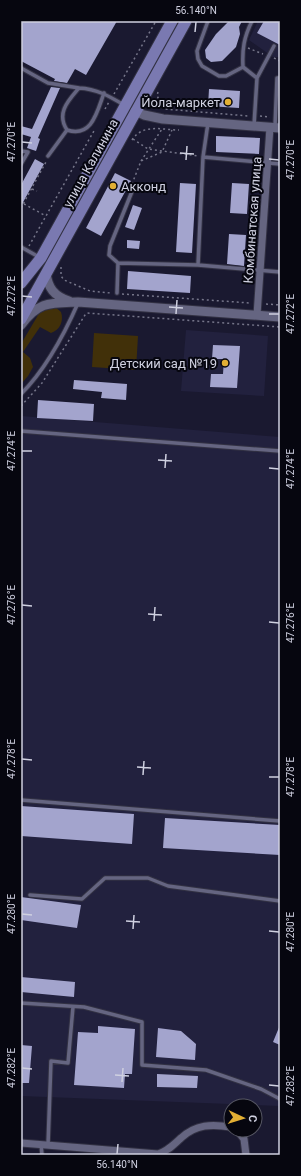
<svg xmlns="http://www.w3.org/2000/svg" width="301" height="1176" viewBox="0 0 301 1176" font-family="Roboto,sans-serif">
	<rect width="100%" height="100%" fill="#1a1930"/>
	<path fill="#22213e" d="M258,21H280V57H273L249,40Z
		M186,330L268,336L264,396L181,391Z
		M21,416L280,437V1106L21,1096Z"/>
	<path fill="#413009" d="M54,306L61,312C64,321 60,330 51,333L40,327L23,352L30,358L33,367L28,376L21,384V344L41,310Z
		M94,333L138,336L136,370L92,367Z"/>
	<path fill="#a3a4cd" d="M21,21H117L86,75L75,69L67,83L54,81L55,79L21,61Z
		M229,21H242L239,27L240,34L236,47L222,61L211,62L206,58L205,50L216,34Z
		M264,21H280V45L257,33Z
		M51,87L60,88L38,138L40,139L36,151L27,148L31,137L21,134V126L32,129Z
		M209,89L240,91L239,108L208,106Z
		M216,136L260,138L259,154L216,152Z
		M35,159L44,164L21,206V185Z
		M115,173L131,181L101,236L86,228Z
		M180,183L196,184L192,253L176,252Z
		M232,183L249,184L247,214L230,213Z
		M133,205L142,208L134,230L125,227Z
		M229,234L246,235L244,266L227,264Z
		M127,240L140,241L139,249L127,248Z
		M128,271L191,276L190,293L127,289Z
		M213,345L240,346L237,388L210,387L211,374H223L224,359H212Z
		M74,380L127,384L126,400L101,398L102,392L73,389Z
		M38,400L94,404L93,421L37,418Z
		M21,806L134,814L132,844L21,836Z
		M165,818L280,825V855L163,848Z
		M21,897L81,905L77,928L21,920Z
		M21,977L75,982L74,997L21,992Z
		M280,1025V1045L273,1042Z
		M98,1026L135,1029L132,1074H125L124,1088L74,1085L78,1032L98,1033Z
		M158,1028L181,1031L196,1044L195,1060L156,1057Z
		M21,1045L32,1046L29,1083H21Z
		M157,1074L198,1076L197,1088L157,1087Z"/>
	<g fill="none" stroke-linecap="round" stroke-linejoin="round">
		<defs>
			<path id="service" d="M208,21L197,51L198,59L202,66L219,76H226L243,67
				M243,67C242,49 244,37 252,21
				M243,67L257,78
				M21,68L48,83L79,88
				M104,93C97,112 92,138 67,130C56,113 68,101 79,88C97,89 109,96 124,105
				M254,125L257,78L274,46
				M275,126L277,78H280
				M21,151L28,152L21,164
				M48,156L67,130
				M203,157L280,164
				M21,247L39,257
				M118,263L198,265L280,272
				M198,265L203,157L208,123
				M117,293L118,263L109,255L110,246L133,189
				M21,394C45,370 64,335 78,303
				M21,431L280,451
				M21,800L280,821
				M30,895L82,899L105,878H148L168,886L280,901
				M21,1003L84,1007L142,1022V1065L206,1070L261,1089L280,1099
				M41,1144L42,1155
				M48,1145L51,1061L68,1063L73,1007"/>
			<path id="minor" d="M257,315L270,127
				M237,1130L244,1139L246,1155
				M21,1143L158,1154C168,1151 173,1145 181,1138C196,1124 212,1124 231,1127"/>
			<path id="tertiary" d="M135,111L144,115L163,119L280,128
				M46,273C48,288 54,296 69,301
				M21,325C39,301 50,303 78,302L280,317"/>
			<path id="primary" d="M21,283L41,258L172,21
				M21,319L186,21"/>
		</defs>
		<use href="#service" stroke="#323143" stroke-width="5.5"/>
		<use href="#minor" stroke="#323143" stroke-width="9"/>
		<use href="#tertiary" stroke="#323143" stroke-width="11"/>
		<use href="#primary" stroke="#323143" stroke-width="13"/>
		<path stroke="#76768a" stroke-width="1.5" stroke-dasharray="2 3" stroke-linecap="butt" d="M248,48L263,54
			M274,58L280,61
			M158,92L157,96L165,109L248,116
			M114,94L156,21
			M105,109L109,102
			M260,116L270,117
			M133,139L148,149L198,156
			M132,140C143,123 162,130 179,130
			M141,161L162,129
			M132,184L141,161L162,152L172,130
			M32,189L37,191
			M24,204L46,216
			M21,208L47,160
			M29,246L95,129
			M21,260L23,256
			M61,267V276L64,280L90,291L111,293
			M122,294L250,303
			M266,304L280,305
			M21,406L42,383L85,315L87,313L280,327"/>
		<use href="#service" stroke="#656581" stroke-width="3.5"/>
		<use href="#minor" stroke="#656581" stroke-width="7"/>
		<use href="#tertiary" stroke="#656581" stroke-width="9"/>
		<use href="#primary" stroke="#7a79b1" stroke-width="11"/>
	</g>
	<path fill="none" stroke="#cfd0e0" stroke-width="1.5" d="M195,32L196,22M22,142L32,143M180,153L194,154M269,159L279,160M186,160L187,146M22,296L32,297M169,307L183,308M176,314L177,300M269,314H279M22,451H32M158,460L172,461M165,468L166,454M269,468L279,469M22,605L32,606M148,614L162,615M154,621L155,607M269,622L279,623M22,759L32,760M137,767L151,768M143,775L144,761M269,777H279M22,914L32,915M126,921L140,922M133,929L134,915M269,931L279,932M22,1068L32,1069M115,1075L129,1076M122,1082L123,1068M269,1085L279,1086M117,1154L118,1144"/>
	<g fill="#e2af34" stroke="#06060f" stroke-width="1.5">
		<circle cx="228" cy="102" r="4"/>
		<circle cx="113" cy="186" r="4"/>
		<circle cx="225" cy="363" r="4"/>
	</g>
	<g text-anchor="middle" stroke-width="4" stroke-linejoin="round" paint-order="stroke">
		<g font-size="13" fill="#cfd0e0" stroke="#06060f" text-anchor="end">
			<text x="220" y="107">Йола-маркет</text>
			<text x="121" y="191" text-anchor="start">Акконд</text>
			<text x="217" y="368">Детский сад №19</text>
		</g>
		<g font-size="13" fill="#cfd0e0" stroke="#06060f">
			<text transform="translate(90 163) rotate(-61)" y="5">улица Калинина</text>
			<text transform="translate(252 220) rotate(-86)" y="5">Комбинатская улица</text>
		</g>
	</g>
	<rect width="301" height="1176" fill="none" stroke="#06060f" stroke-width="44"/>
	<g transform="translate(243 1118) rotate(94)"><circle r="19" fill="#06060f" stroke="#565763"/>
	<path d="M0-3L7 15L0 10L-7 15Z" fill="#e2af34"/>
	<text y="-6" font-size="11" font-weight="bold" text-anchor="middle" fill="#cfd0e0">С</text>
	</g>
	<rect x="22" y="22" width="257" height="1132" fill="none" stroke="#cfd0e0" stroke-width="1.5"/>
	<g font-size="10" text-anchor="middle" fill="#cfd0e0">
		<text x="196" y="14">56.140°N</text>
		<text transform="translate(11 142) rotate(-90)" y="4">47.270°E</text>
		<text transform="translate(290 160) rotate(-90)" y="4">47.270°E</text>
		<text transform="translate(11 296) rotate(-90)" y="4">47.272°E</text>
		<text transform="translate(290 314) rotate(-90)" y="4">47.272°E</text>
		<text transform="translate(11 451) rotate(-90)" y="4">47.274°E</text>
		<text transform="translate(290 469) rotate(-90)" y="4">47.274°E</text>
		<text transform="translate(11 605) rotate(-90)" y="4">47.276°E</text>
		<text transform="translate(290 623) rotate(-90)" y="4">47.276°E</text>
		<text transform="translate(11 759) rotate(-90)" y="4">47.278°E</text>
		<text transform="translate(290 777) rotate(-90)" y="4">47.278°E</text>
		<text transform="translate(11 914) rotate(-90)" y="4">47.280°E</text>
		<text transform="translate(290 932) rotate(-90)" y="4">47.280°E</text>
		<text transform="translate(11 1068) rotate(-90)" y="4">47.282°E</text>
		<text transform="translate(290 1086) rotate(-90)" y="4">47.282°E</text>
		<text x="117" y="1168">56.140°N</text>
	</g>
</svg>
